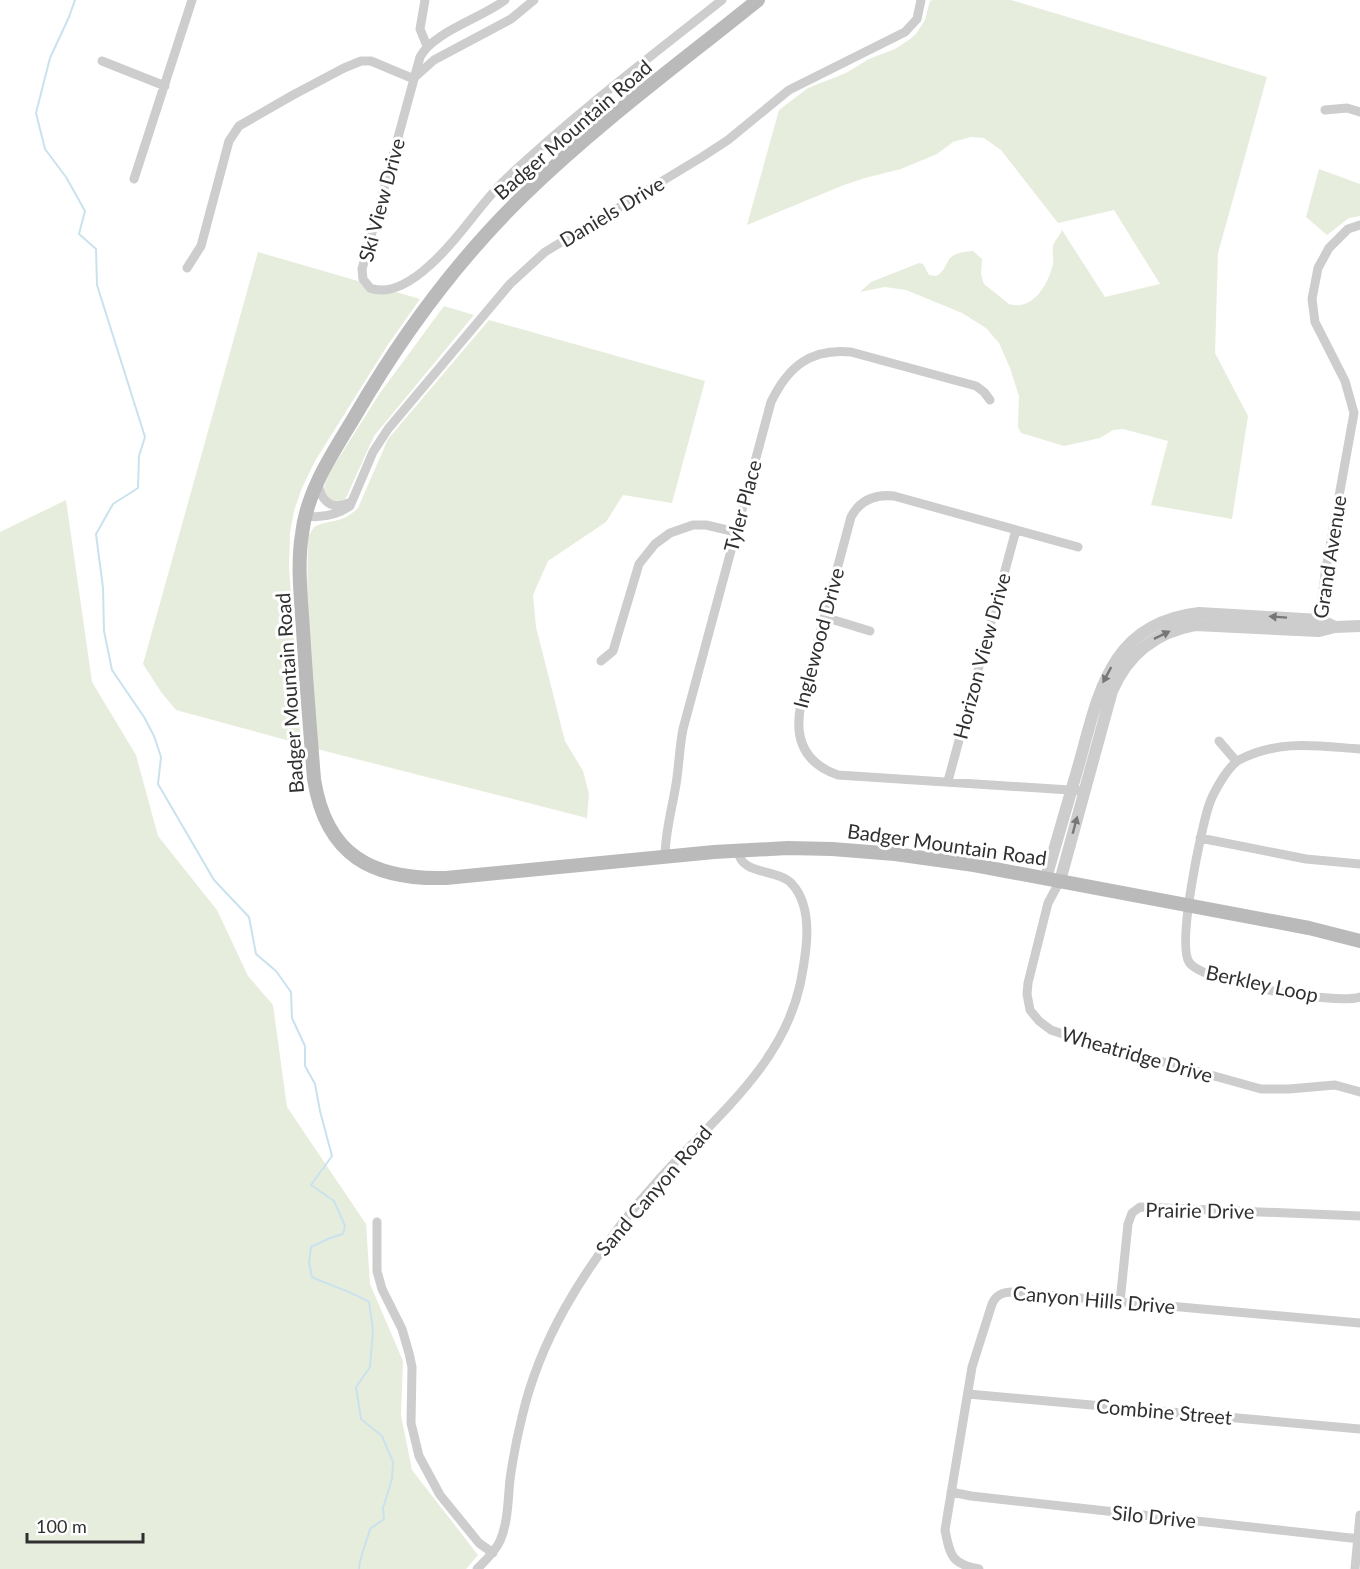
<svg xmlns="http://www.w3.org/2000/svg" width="1360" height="1569" viewBox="0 0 1360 1569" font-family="Lato,sans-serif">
	<rect width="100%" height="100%" fill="#fff"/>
	<path fill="#e7eddd" d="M933,0H1011L1267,77L1218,253L1215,353L1248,416L1232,519L1151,505L1168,441L1123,429L1113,430L1100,438L1064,446L1021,433L1018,427L1019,396L1010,368L999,343L986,328L962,313L906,290L885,287L860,292L871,282L919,263L923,264L929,275L936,276C953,267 939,253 973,251L982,259L981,274L984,284L1009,304C1033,311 1048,285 1053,264C1054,258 1052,252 1053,246C1055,239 1060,236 1062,230L1105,297L1160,284L1114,210L1058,223L1001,150L984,138L971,137L953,142L937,154L901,169L865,178L844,185L747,225L779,110L808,88L846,73L869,59L895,49L910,39L916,34L925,20L930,1Z
		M1319,169L1360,184V216L1349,218L1327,235L1306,217Z
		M258,252L420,299L387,346L315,461L302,488L294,511L290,533L289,566L301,744L176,710L161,692L143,664Z
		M444,306L474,315L374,436L346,498L341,501L330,500L324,490L325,483L333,467L380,393Z
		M489,320L705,381L672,503L623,495L606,522L548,561L533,595L536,627L565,741L583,771L589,794L587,818L317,749L307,595L308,537L314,527C332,518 340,525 358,508L388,439Z
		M66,500L92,682L136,755L158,836L217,910L248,976L273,1005L287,1107L366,1224L370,1284L403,1361L401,1415L412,1470L478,1555L466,1569H0V532Z"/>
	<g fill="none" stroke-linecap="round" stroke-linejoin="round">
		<path stroke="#c9e2ee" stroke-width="2" d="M75,0L69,17L50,58L36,113L45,149L66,177L85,211L79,234L96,249L97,285L145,437L139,456L138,488L113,504L96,534L103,588L104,631L112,670L144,717L154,736L161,757L158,784L214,880L249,917L256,954L276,971L291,992L292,1018L305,1046V1066L315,1084L320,1111L332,1156L311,1185L334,1201L345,1226L343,1234L330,1238L311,1247L309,1262L312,1277C331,1286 351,1291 369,1302L373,1330L370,1367L356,1387L361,1419L382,1436L393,1462L392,1479L383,1508L384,1519L370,1529C367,1541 359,1558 359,1569"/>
		<path stroke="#cdcdcd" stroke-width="9" d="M425,0L420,29L427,46
			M505,0C482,18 433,32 420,57L362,269L363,279L370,288C391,296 415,279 430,265C460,239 479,204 508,177C575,114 650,57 722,0
			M102,61L165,86
			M415,77L434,60L511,19L534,0
			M1325,110L1347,108L1360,112
			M134,179L192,0
			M187,268L201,246L229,141L239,126L293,95L344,68L361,61H371L414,79
			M318,482C320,499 330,511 348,503
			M305,516C321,518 337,515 350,506L373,452L388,429L510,284L545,252L702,157L728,140L789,90L905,32L917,19L921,0
			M1078,547L894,496C875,494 860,500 851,517L801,704C794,737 803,763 838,775L1085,791
			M824,617L870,631
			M1319,625L1325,574L1354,413L1345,381L1315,322L1312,299L1318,268L1329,248L1348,229L1360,225
			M601,661L613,651L639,564L655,544L670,533L693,525H706L736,532
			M1219,741L1236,761
			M1360,749C1317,746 1279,739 1239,760C1228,766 1213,793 1209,805C1201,829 1177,943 1189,962C1202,983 1336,1005 1360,997
			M948,781L1016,530
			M1200,838L1306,859L1360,864
			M665,857C665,834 671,813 675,790C679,770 679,749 683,729L771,402C788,367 810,348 851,352L976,386L984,392L990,400
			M1060,881L1048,903L1028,983L1027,994L1030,1010L1039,1021L1051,1030L1063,1034L1261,1089H1289L1335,1085L1360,1092
			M377,1222V1271L382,1289L402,1329L409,1353L412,1367L411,1423L419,1456L440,1495L479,1543L493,1553
			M1120,1302L1128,1224L1132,1213L1140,1207L1360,1216
			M968,1394L1360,1429
			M951,1492L971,1496L1360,1539
			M477,1569C485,1561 495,1552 500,1541C508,1523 508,1499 510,1479C513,1458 517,1437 522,1417C531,1378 546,1342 565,1308C592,1260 625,1217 661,1177C714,1118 782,1066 800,985C806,955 815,909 792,884C778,868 741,876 738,851
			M979,1569C951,1564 950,1555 945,1530L972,1367L992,1304C996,1295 1002,1292 1012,1292L1360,1323
			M1355,1569L1360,1515"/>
		<path stroke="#cdcdcd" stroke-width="12" d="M1046,878C1057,840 1068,802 1079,764C1099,692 1110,623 1199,613L1320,620L1335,627
			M1060,881L1112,691C1128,654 1156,632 1195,625L1319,631L1335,627L1360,626"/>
		<path stroke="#bababa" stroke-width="14" d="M758,0C680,63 597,124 525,194C457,260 402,335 355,416C333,453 307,490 302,534C297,565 301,598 303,630C306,680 310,729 314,779C326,856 373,880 446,878L714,852L788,848L832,849L895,854L974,865L1309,928L1360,941"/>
	</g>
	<defs><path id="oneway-solid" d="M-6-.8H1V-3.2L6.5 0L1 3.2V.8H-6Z" transform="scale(1.5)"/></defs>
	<g fill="#777">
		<use href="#oneway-solid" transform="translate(1278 617) rotate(-176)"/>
		<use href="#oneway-solid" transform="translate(1162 635) rotate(-26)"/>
		<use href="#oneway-solid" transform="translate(1107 675) rotate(118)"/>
		<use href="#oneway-solid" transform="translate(1075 825) rotate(-75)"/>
	</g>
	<g text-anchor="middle" stroke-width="6" stroke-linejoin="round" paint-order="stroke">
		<g font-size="20" fill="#303030" stroke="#fff">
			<text transform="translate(573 130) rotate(-41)" y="7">Badger Mountain Road</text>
			<text transform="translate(382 200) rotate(-75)" y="7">Ski View Drive</text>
			<text transform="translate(612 212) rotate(-31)" y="7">Daniels Drive</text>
			<text transform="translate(743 506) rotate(-75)" y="7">Tyler Place</text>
			<text transform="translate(1330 557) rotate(-81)" y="7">Grand Avenue</text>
			<text transform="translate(819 638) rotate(-75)" y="7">Inglewood Drive</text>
			<text transform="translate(982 656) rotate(-75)" y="7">Horizon View Drive</text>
			<text transform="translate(290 693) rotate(-94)" y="7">Badger Mountain Road</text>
			<text transform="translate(947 845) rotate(8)" y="7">Badger Mountain Road</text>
			<text transform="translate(1262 984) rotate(12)" y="7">Berkley Loop</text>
			<text transform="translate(1137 1055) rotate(16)" y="7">Wheatridge Drive</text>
			<text transform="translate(654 1191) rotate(-49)" y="7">Sand Canyon Road</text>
			<text transform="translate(1200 1211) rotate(1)" y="7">Prairie Drive</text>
			<text transform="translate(1094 1300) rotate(5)" y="7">Canyon Hills Drive</text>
			<text transform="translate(1164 1412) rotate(5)" y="7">Combine Street</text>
			<text transform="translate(1154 1517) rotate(6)" y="7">Silo Drive</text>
		</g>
	</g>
	<path d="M27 1533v9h116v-9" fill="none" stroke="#303030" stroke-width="3"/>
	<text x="36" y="1533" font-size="18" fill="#303030" stroke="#ffffff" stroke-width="4.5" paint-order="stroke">100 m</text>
</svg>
